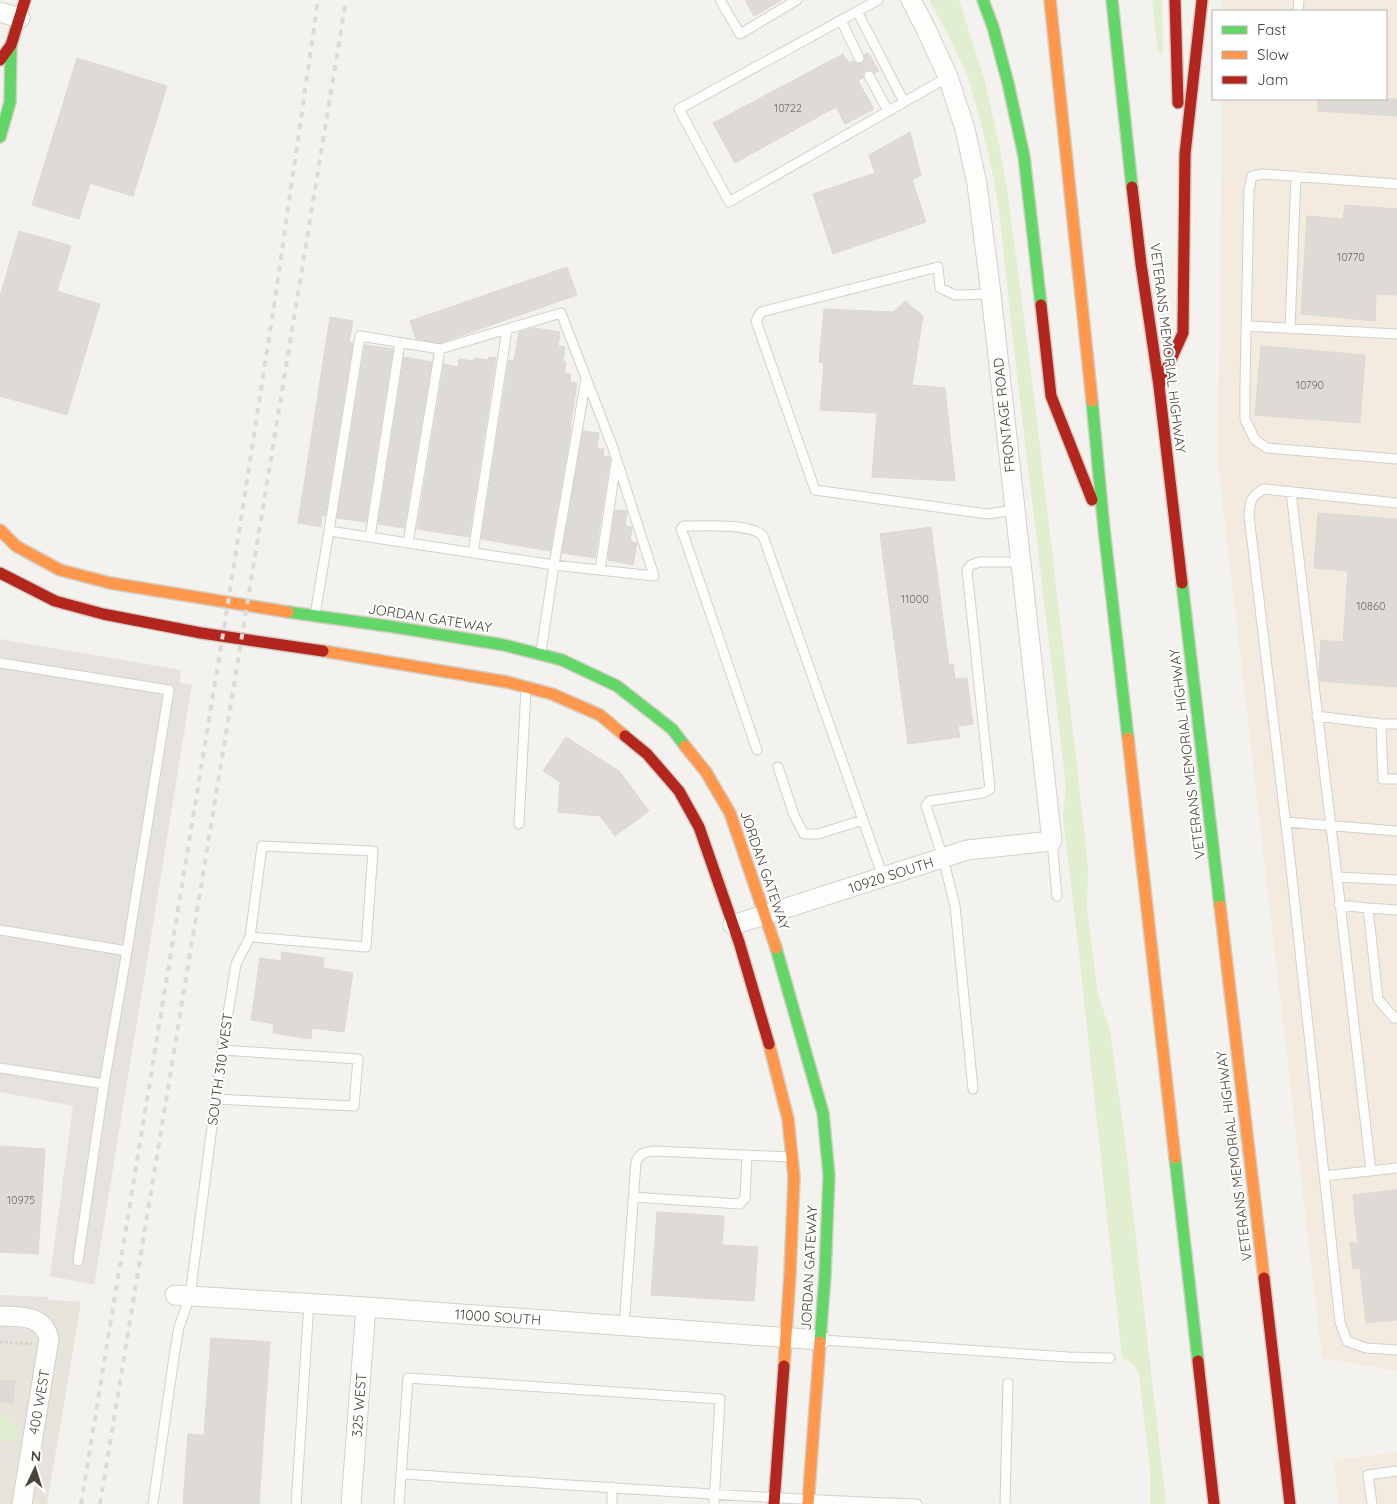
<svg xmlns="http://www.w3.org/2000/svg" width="1397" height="1504" viewBox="0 0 1397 1504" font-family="Quicksand,sans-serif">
	<rect width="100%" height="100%" fill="#f4f2ee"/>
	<path fill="#e7e4dc" d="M0,1296L81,1302L47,1504H0Z"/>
	<path fill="#f3ebdf" d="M1222,0H1397V1371L1322,1358L1218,464L1222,99H1386V11H1222Z
		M1397,1452V1504H1339L1334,1460Z"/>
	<path fill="#e1eecf" d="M929,0H959L985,82L998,139L1008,194L1034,396L1080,792L1088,867L1087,908L1098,994L1110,1030L1124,1132L1166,1504H1150V1470L1139,1375C1135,1366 1132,1361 1122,1358L1079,953L1063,819L1066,786L1012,333L1000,218L994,180L981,123L968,77L951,40Z
		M1152,0H1162L1163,53H1158Z
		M5,1414C15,1425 19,1428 16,1442L0,1440V1415Z"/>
	<path fill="#e6e3df" d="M0,639L181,670L180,681L181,683L192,685L94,1285L50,1276L73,1106L0,1092Z
		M0,1295L48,1297L47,1312L0,1308Z
		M0,1326L25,1328V1341L0,1340Z
		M42,1439L55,1441L48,1490L35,1488Z"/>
	<path fill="#dedbd6" stroke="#dcd9d4" d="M745,0H782L754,16Z
		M868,53L879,71L874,73L872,70H866L863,73V78L858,81L874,109L845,124L836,107L735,163L713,123L843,54L849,63L853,61L859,64L864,62V55Z
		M77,58L167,86L133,196L90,183L79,219L32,205Z
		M1318,99H1397V116L1318,111Z
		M910,132L921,175L912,180L926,222L833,254L813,194L875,173L869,155Z
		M1345,205L1397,209V295L1376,294L1375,321L1301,314L1307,216L1343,219Z
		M19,231L71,246L57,291L100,304L67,415L0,396V296Z
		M567,267L577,295L440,343L416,339L410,321Z
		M905,301L923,316L912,385L945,388L955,481L872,477L877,413L820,410L824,363L819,362L824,309L893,312Z
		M330,317L353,321L349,342L353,343L325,516L322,515L321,527L298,523Z
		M534,328L560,332L558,346L565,347L563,362H566L564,373L571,374L570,382L577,383L570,428L571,429L550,551L481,539L509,360L514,361L519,332Z
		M365,345L393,349L366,522L337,518Z
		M1261,346L1365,355L1360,423L1255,415Z
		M404,357L432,362L404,528L378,524Z
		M489,357L496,358L469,537L417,529L444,364L458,367L459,359L474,361V358L488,360Z
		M583,431L599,433L597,448L604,449L603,456L609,457L610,459L595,558L562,553Z
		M615,510L627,511L625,526L632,527L630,541L637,543L633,565L608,560Z
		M1318,513L1397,519V687L1320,681L1319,673L1321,640L1343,642L1348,571L1314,568Z
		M931,527L949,665L953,664L955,679L967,678L973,724L958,726L960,737L908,744L880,534Z
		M566,737L619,771L649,811L615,836L600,816L558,812L560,782L543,771Z
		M282,952L324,958L323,968L353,973L344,1032L312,1028L311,1039L273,1033L274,1024L251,1020L260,958L281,961Z
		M0,1146L45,1149L38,1254L0,1252Z
		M1397,1190V1320L1366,1323L1360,1268L1353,1269L1350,1243H1358L1353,1195Z
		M657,1212L724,1216L722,1245L758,1247L754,1301L651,1295Z
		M211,1338L270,1342L259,1504H183L188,1434L204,1435Z
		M0,1380L15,1381L13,1403L0,1402Z"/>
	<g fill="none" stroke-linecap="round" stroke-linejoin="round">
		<defs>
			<path id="lane" d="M720,0L740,34L797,0
				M878,0L679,109L729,202L948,77
				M857,11L904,102
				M1298,11L1299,0
				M841,20L859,58
				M869,76L888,111
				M1397,184L1263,174L1252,176L1249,190L1245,384V419L1255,440L1267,448L1397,459
				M991,294L955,295L940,288L938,267L761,312L756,321L815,490L987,514L1015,510
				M1246,326L1397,334
				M1290,329L1296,176
				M1291,492L1337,877L1397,880
				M1397,503L1264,489C1250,497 1250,501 1249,516L1290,859L1340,1322L1347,1341L1366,1348L1397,1350
				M370,537L400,343
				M408,543L440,349
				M473,553L507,329
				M600,570L616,462
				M315,615L329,531
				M541,652L554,565L329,531L360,336L440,349L561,313L613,448L654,576L554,565L586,379
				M0,663L169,690L127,951
				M1317,716L1381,724H1397
				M1381,724L1383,779H1397
				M757,750L685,539L681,529L684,526C702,526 752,523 763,536L883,877
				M778,767L794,815L804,834H818L863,820
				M1286,822L1397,831
				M519,824L526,689
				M1052,841L1057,896
				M1337,877L1371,1171
				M1339,905L1368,908L1378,999L1394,1018H1397
				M1368,908L1397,910
				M0,930L127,951L104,1084L78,1261
				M0,1068L104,1084
				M973,1089L955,906L943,858L926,806L929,801L983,793L990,789L967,570L971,565L980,562H1020
				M215,1099L354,1106L358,1059L222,1050
				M1324,1176L1397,1168
				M633,1197L740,1204L745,1198L747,1155
				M624,1326L636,1162C640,1153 644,1152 654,1151L789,1157
				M823,1340L1068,1357L1110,1358
				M402,1474C573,1485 745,1498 917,1504
				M153,1504L175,1350L179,1327L190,1296L222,1050L236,964L250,937L262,846L373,851L366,947L250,937
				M296,1504L309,1303
				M399,1504L408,1378L720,1399L714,1504
				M612,1504V1487
				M1005,1504L1008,1383
				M1372,1504L1368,1475L1397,1471"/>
			<path id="street" d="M0,12L20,18
				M733,925L967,850L1052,841L991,294L977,184L965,129L948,77L927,31L911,0
				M175,1295L366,1307L820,1340
				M0,1316C21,1317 43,1314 49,1339L22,1504
				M351,1504L366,1307"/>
			<path id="fast" d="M983,0L993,27L1008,83L1024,156L1041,305
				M1112,0L1132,187
				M0,137L10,102L11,45
				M1092,401L1104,529L1128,738
				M1182,583L1220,906
				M288,612L394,627L504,645L562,660L617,686L672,729L685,746
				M776,948L823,1113L829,1175L825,1276L820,1342
				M1175,1158L1198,1361"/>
			<path id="slow" d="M1050,0L1092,401
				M0,530L16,546L60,570L110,583L288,612
				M323,651L507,682L552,694L600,715L625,736
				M1128,738L1175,1158
				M685,746L706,772L730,813L776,948
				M1220,906L1264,1278
				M769,1044L788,1119L794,1177L790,1274L784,1366
				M808,1504L820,1342"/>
			<path id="jam" d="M1175,0L1178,103
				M0,60L11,45L25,0
				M1132,187L1141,264L1159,386L1182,583
				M1041,305L1051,396L1092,500
				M1159,386L1183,333L1185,154L1202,0
				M0,573L55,601L103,614L201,633L323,651
				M625,736L647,754L679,791L699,827L739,942L769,1044
				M1264,1278L1290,1504
				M1198,1361L1214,1504
				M774,1504L784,1366"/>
		</defs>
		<use href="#lane" stroke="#d2d0cb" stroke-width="11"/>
		<use href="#street" stroke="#d2d0cb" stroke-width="21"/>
		<use href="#fast" stroke="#d3cfc5" stroke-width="14"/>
		<use href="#slow" stroke="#d3cfc5" stroke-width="14"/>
		<use href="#jam" stroke="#d3cfc5" stroke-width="14"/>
		<path stroke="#d3d2cc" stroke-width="3" stroke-dasharray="2.5 2.5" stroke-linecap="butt" d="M0,1342L32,1344"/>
		<use href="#lane" stroke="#fdfdfc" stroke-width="9"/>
		<use href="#street" stroke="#fdfdfc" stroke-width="19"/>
		<use href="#fast" stroke="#63d668" stroke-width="11"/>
		<use href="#slow" stroke="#ff974d" stroke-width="11"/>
		<use href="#jam" stroke="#b3261e" stroke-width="11"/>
		<path stroke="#dbdbda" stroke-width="4" stroke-dasharray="6 6" stroke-linecap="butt" d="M81,1504L228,603L274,306L318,0
			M100,1504L346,0"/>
	</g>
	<g text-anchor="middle" stroke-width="4" stroke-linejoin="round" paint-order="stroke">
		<g font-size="11" fill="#706a61">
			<text x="788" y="112">10722</text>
			<text x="1351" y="261">10770</text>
			<text x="1310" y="389">10790</text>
			<text x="915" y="603">11000</text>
			<text x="1371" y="610">10860</text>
			<text x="21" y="1204">10975</text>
		</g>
		<g font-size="14" fill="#4b4439" stroke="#fff">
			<text transform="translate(1168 348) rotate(83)" y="5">VETERANS MEMORIAL HIGHWAY</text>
			<text transform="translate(1004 415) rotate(-96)" y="5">FRONTAGE ROAD</text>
			<text transform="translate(430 618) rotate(9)" y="5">JORDAN GATEWAY</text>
			<text transform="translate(1187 754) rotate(-97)" y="5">VETERANS MEMORIAL HIGHWAY</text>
			<text transform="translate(765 870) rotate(71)" y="5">JORDAN GATEWAY</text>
			<text transform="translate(891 875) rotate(-18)" y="5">10920 SOUTH</text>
			<text transform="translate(220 1069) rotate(-82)" y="5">SOUTH 310 WEST</text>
			<text transform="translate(1234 1156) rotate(-97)" y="5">VETERANS MEMORIAL HIGHWAY</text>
			<text transform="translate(809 1268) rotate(-87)" y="5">JORDAN GATEWAY</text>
			<text transform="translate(498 1317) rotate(4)" y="5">11000 SOUTH</text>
			<text transform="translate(39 1402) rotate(-80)" y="5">400 WEST</text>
			<text transform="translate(359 1405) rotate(-86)" y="5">325 WEST</text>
		</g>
	</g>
	<rect x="1212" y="10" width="175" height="90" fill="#ffffff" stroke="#b7b4b0"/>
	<rect x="1222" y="26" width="25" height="8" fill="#63d668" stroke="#b7b4b0"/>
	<text x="1257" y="35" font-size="15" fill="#4b4439">Fast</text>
	<rect x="1222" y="51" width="25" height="8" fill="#ff974d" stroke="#b7b4b0"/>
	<text x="1257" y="60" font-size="15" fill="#4b4439">Slow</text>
	<rect x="1222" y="76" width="25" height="8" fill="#b3261e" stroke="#b7b4b0"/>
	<text x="1257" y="85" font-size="15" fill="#4b4439">Jam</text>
	<g transform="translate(35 1469) rotate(4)" stroke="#ffffff" stroke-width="4" paint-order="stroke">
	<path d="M0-4L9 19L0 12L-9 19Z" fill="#4b4439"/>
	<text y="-8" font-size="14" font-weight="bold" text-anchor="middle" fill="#4b4439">N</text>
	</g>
</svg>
